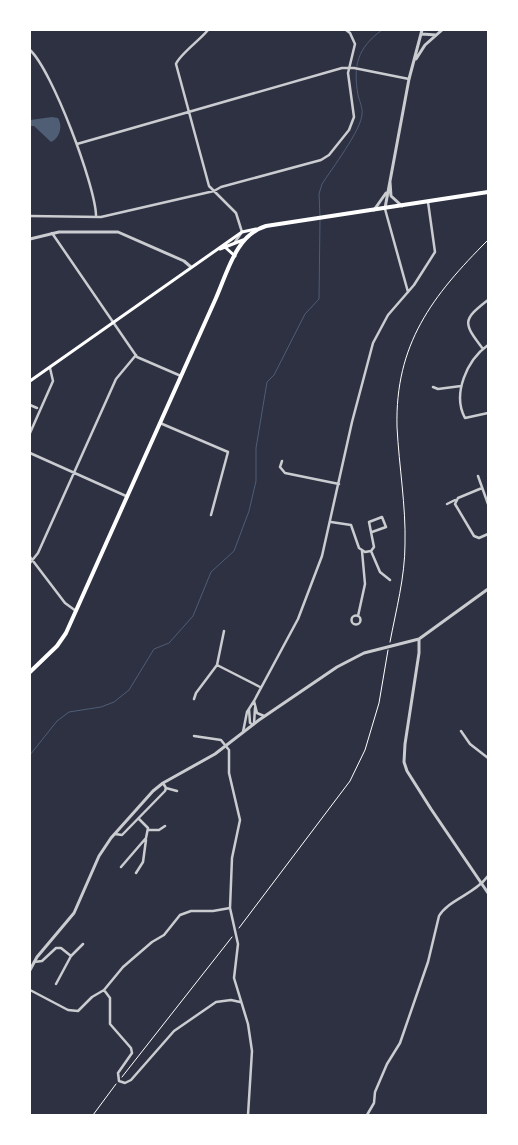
<svg xmlns="http://www.w3.org/2000/svg" width="518" height="1145" viewBox="0 0 518 1145" font-family="Ubuntu,sans-serif">
	<rect width="100%" height="100%" fill="#2d3142"/>
	<path fill="#4f5d75" d="M52,117L58,118C63,126 60,138 51,142L34,126H30V120Z"/>
	<g fill="none" stroke-linecap="round" stroke-linejoin="round">
		<path stroke="#4f5d75" stroke-width="1" d="M320,216L319,194L322,184C331,170 362,129 362,114C363,108 359,100 358,95C353,66 357,48 382,30
			M30,755L57,721L69,712L101,707L114,702L129,690L154,649L169,643L193,616L211,572L234,551L249,511L256,481V448L267,382L274,375L305,314L319,299L320,220"/>
		<path stroke="#fff" stroke-width="1" d="M390,642C396,610 405,577 405,544C406,506 399,466 397,427C395,344 432,296 488,240
			M239,928L350,781L365,750L379,703L388,650
			M122,1077L232,937
			M93,1115L116,1084"/>
		<path stroke="#caccd0" stroke-width="2.5" d="M208,30C200,40 179,55 176,64L209,186L236,213L242,232L235,242
			M30,50C52,70 95,185 96,215
			M77,144L342,68H354L409,79
			M385,209L408,292
			M30,216L101,217L214,191L221,187L321,160L329,155L349,130L354,117L348,73L355,44L350,33L346,30
			M52,233L137,357L181,376
			M488,345C467,360 452,394 465,418L488,413
			M483,349C463,323 462,320 488,300
			M433,387L438,389L461,386
			M30,405L37,408
			M160,423L228,452L211,515
			M30,433L53,381L50,368
			M30,453L126,496
			M282,461L280,467L285,473L339,484
			M478,476L488,504
			M482,488L458,498L455,504L474,536L479,538L488,534
			M447,504L455,500
			M331,522L351,525L359,548L365,552L371,551L374,547L369,522L382,517L386,527L372,532
			M371,551L380,572L390,580
			M30,557L65,603L76,611
			M30,563L38,553L116,379L136,355
			M351.5 620a4.5 4.5 0 1 1 9 0a4.5 4.5 0 1 1-9 0Z
			M358,616L365,584L362,551
			M224,631L217,665L260,687
			M194,699L196,693L217,665
			M249,709L250,723L252,724
			M264,716L257,713L254,701L298,619L322,556L352,422L373,343L388,315L414,285L435,252L428,202
			M254,724L255,708
			M461,731L470,744L488,758
			M243,732L247,712L254,701
			M166,788L177,791
			M148,830H159L165,826
			M115,834L122,835L165,791L166,788L163,783
			M121,867L146,838L148,828L139,819
			M136,873L143,862L146,840
			M230,908L238,944L234,978L248,1024L252,1051L248,1115
			M71,956L83,944
			M34,962L42,961L56,948H61L71,956L56,984
			M30,990L68,1010L78,1011L92,997L104,990L123,967L152,942L164,935L180,915L191,911H213L230,908L232,858L240,820L229,773V750L221,740L194,736
			M104,990L110,998V1024L131,1048L132,1053L118,1073L119,1081L125,1083L131,1080L174,1031L216,1002L231,1000L240,1002
			M367,1115L374,1103L375,1092L387,1064L400,1043L428,962L439,916C448,900 475,894 488,876"/>
		<path stroke="#caccd0" stroke-width="3" d="M422,34L436,35
			M416,59L425,45L442,30
			M390,182L391,196L402,206
			M385,208L409,79L422,30
			M374,210L386,193
			M30,239L59,232H118L184,261L191,267
			M419,639V653L405,744L404,762L407,771L431,809L488,893
			M30,970L37,957L74,913L99,856L111,838L153,791L163,783L215,754L259,720L337,667L364,653L419,639L488,589"/>
		<path stroke="#fff" stroke-width="3" d="M226,248L235,256
			M220,249L243,240
			M30,381L242,232L256,229"/>
		<path stroke="#fff" stroke-width="4" d="M30,672L57,646L66,633L216,298C228,271 236,235 266,226L488,192"/>
	</g>
	<rect width="518" height="1145" fill="none" stroke="#ffffff" stroke-width="62"/>
</svg>
